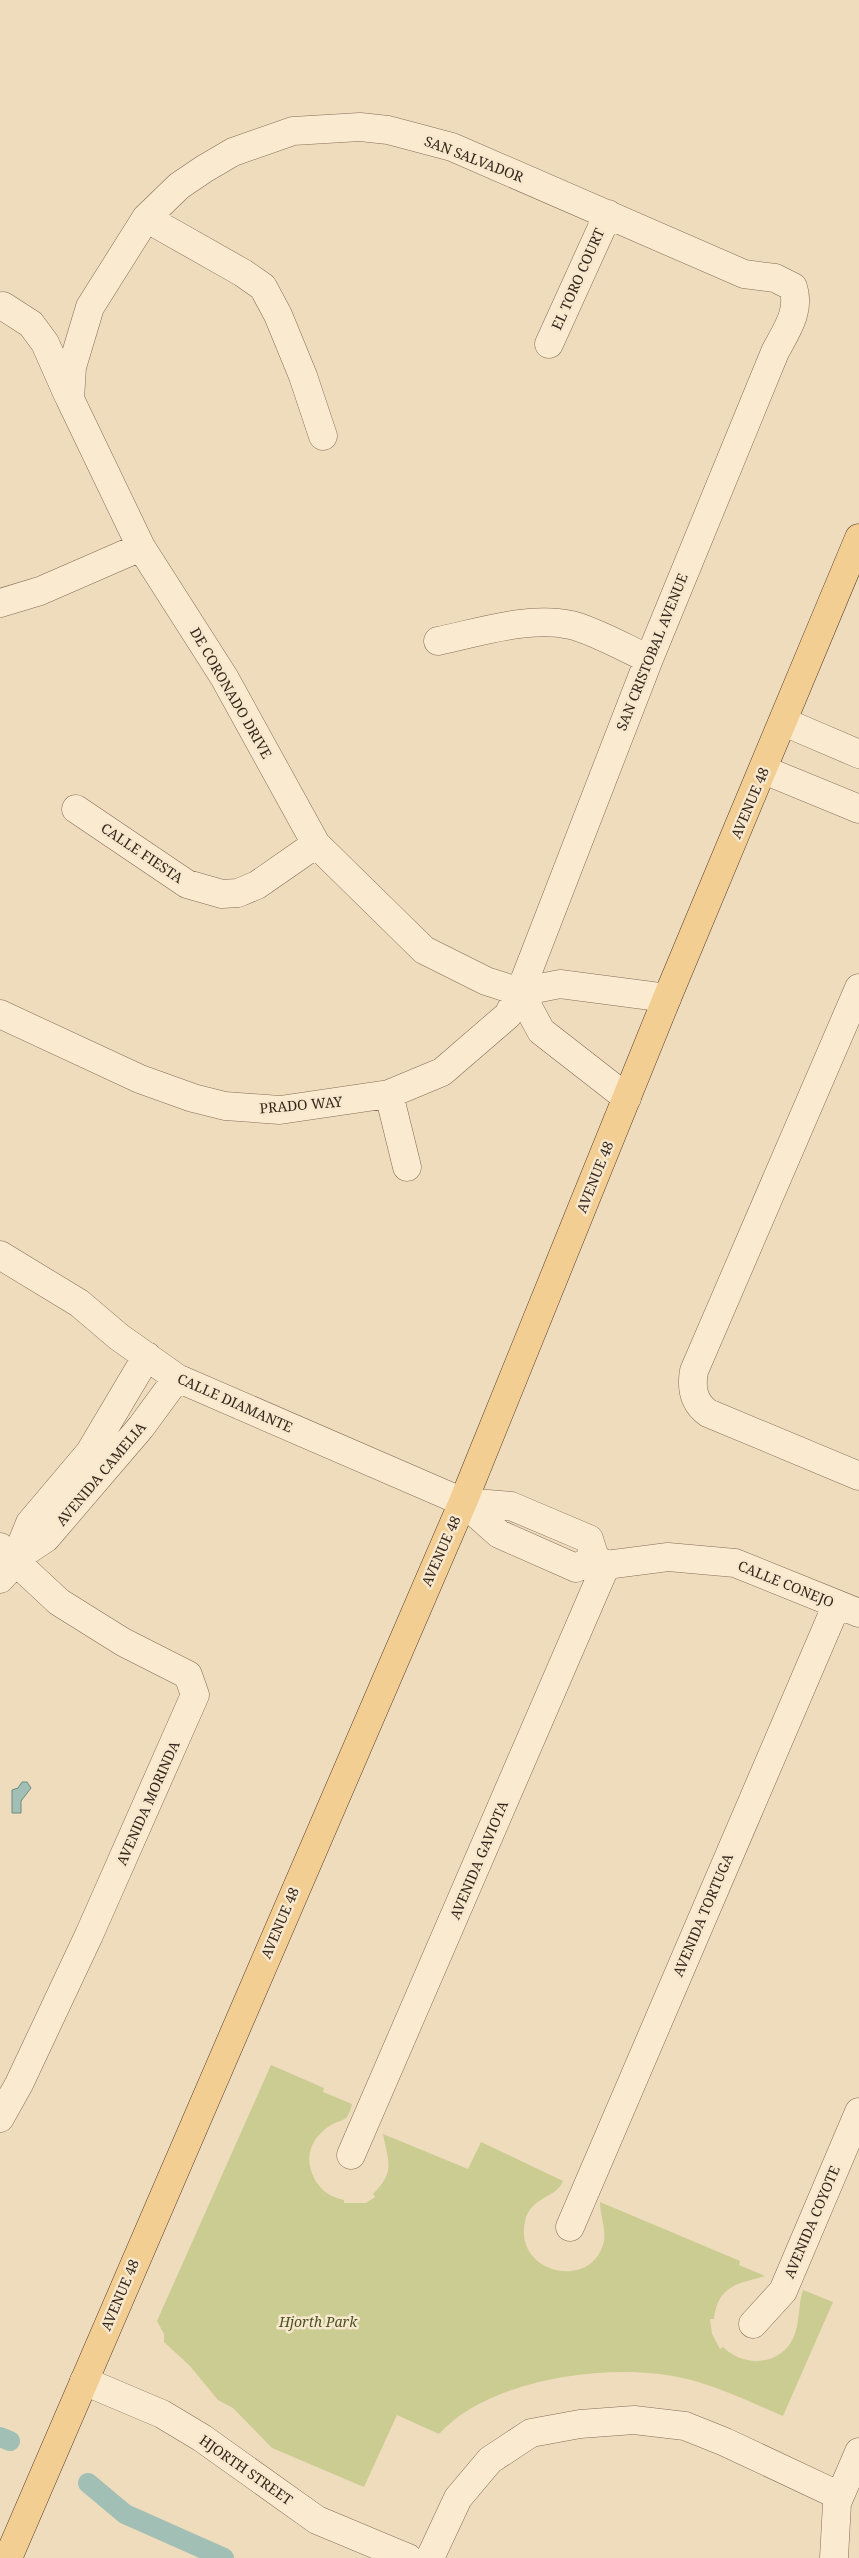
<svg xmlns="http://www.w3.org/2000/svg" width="859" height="2558" viewBox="0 0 859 2558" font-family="'Noto Serif',serif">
	<rect width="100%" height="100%" fill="#eedcbd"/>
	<path fill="#cacc91" d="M271,2065L324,2088L323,2092L352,2104C351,2108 349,2115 346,2118C342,2121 336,2122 331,2125C312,2137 303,2156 314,2178C320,2190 330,2197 344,2200V2203H366L375,2197L373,2194C396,2171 388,2162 383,2134L468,2169L481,2142L563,2181C557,2198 531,2196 525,2221C513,2274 593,2292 604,2241C606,2228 600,2215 600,2202L740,2261L739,2265L765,2276C738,2284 718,2285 714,2319H710L712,2334L720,2349L723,2347C744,2368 782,2366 794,2336C800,2322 798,2305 803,2290L833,2302L783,2416C752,2403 720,2387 687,2379C616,2361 490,2377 439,2434L397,2415L364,2487L272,2448L233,2408L218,2400L190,2366L164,2342V2334L157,2321Z"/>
	<path fill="#a1bfb4" stroke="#688d81" d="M22,1782H27L31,1788L21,1801V1813H12V1790L18,1788Z"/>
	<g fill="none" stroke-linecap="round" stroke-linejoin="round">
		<path stroke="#a1bfb4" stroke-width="20" d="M0,2437L10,2441
			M88,2483L125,2514L224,2558"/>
		<defs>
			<path id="minor" d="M146,218L243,273L263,287L278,315L303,376L323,436
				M3,306L31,324L45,343L68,395
				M549,344L608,214
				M0,603L40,591L141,547
				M438,641C481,632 528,616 571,625C593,630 627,649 649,659
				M784,722L859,754
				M764,770L859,809
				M76,809L187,884L222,894L238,893L257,885L316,844
				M859,988L694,1371C691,1388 693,1402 708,1413L859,1476
				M520,992L541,1031L627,1098
				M0,1014L140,1079L193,1098L225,1106L280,1110L389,1094L442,1072L508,1015L520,992L649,659L775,352C786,331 801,311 793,287L775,278L744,274L452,147L388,130L360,127L293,131L233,152L204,169L179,186L146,218L90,307L72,367L70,399L141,547L224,677L316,844L424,950L486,981L520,992L560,984L667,998
				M389,1094L407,1167
				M0,1255L79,1303L119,1337L177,1378L463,1502L499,1534L576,1568L595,1558
				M463,1502L511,1506L589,1539L595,1558L606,1565L668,1557L735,1563L859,1613
				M0,1547L59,1602L123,1642L188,1675L195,1695L89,1935L19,2084L0,2118
				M15,1560L30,1523L90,1452L147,1356
				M0,1579L25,1552L46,1538L141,1427L177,1378
				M351,2155L606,1565
				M570,2227L837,1604
				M753,2324L783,2291L859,2112
				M84,2381L162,2414L202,2438L317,2520L408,2558
				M430,2558L458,2498L490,2460L531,2433L580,2424L634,2420L685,2426L725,2442L840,2496
				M834,2558L837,2503L859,2452"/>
			<path id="major" d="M8,2558L463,1502L667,998L859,538"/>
		</defs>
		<use href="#minor" stroke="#866c56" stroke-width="29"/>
		<use href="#major" stroke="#543b2b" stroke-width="29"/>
		<use href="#minor" stroke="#f9ead0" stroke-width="28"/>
		<use href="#major" stroke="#f3ce93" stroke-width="28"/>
	</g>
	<g text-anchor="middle" stroke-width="5" stroke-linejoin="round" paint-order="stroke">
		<g font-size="14" fill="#35261b" stroke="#f6e7cd">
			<text transform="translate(474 159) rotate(21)" y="5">SAN SALVADOR</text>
			<text transform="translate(578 279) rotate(-66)" y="5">EL TORO COURT</text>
			<text transform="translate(652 652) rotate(-68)" y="5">SAN CRISTOBAL AVENUE</text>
			<text transform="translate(231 693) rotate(60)" y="5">DE CORONADO DRIVE</text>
			<text transform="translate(750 803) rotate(-67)" y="5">AVENUE 48</text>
			<text transform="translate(142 853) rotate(34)" y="5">CALLE FIESTA</text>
			<text transform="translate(301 1105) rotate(-5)" y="5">PRADO WAY</text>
			<text transform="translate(595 1177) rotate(-68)" y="5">AVENUE 48</text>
			<text transform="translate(235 1403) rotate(24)" y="5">CALLE DIAMANTE</text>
			<text transform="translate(101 1474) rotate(-50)" y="5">AVENIDA CAMELIA</text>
			<text transform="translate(441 1551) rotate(-66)" y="5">AVENUE 48</text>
			<text transform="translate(786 1584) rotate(22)" y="5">CALLE CONEJO</text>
			<text transform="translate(148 1803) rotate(-66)" y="5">AVENIDA MORINDA</text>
			<text transform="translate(479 1860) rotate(-67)" y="5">AVENIDA GAVIOTA</text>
			<text transform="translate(703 1915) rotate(-67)" y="5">AVENIDA TORTUGA</text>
			<text transform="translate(280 1923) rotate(-67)" y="5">AVENUE 48</text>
			<text transform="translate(812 2222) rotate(-67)" y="5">AVENIDA COYOTE</text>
			<text transform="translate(120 2295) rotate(-67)" y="5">AVENUE 48</text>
			<text transform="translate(246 2470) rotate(35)" y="5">HJORTH STREET</text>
		</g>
		<g font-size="14" font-style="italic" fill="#4a5221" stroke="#f6e7cd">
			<text x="318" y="2327">Hjorth Park</text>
		</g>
	</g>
</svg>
